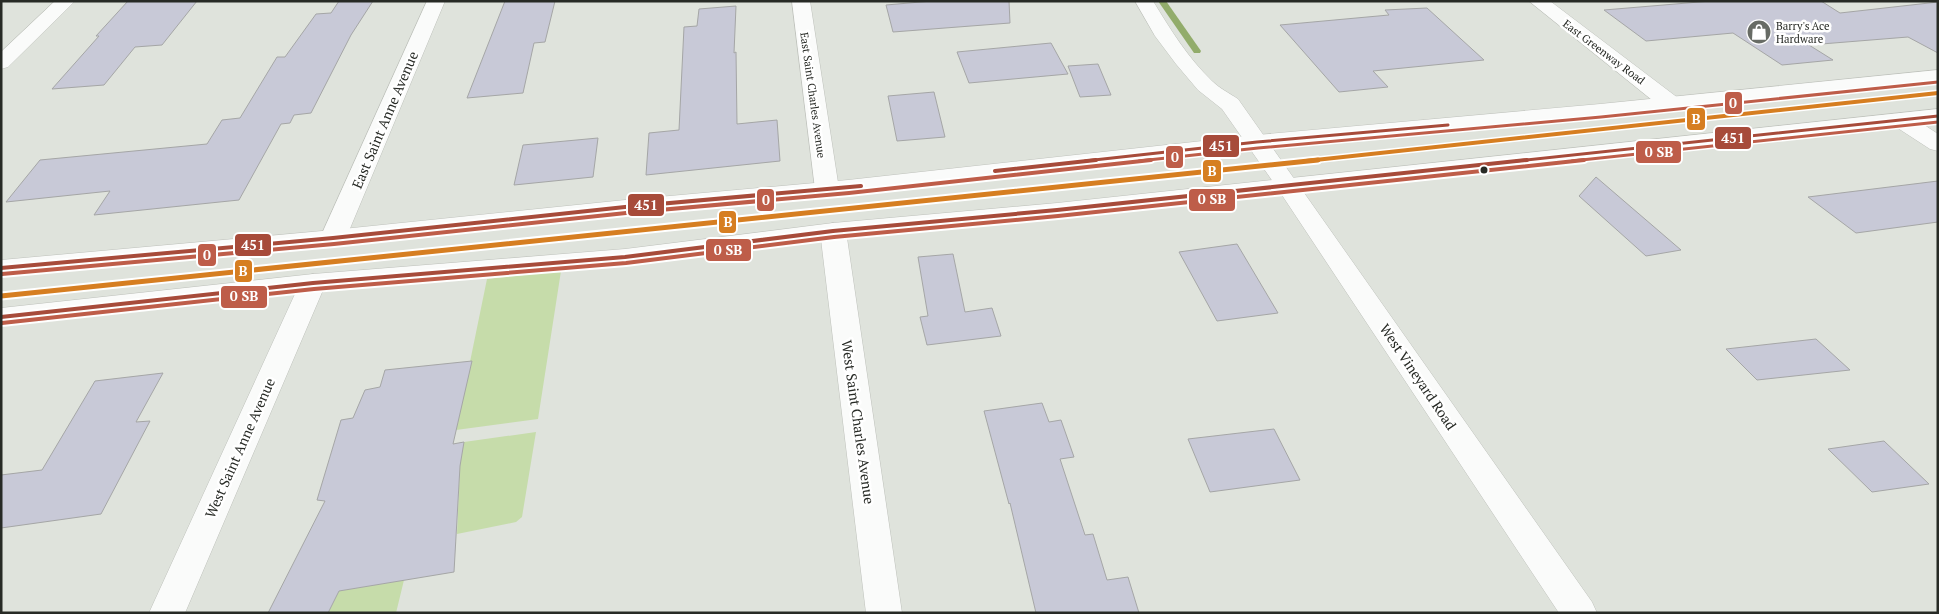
<svg xmlns="http://www.w3.org/2000/svg" width="1939" height="614" viewBox="0 0 1939 614" font-family="'PT Serif',serif">
	<rect width="100%" height="100%" fill="#dfe3dc"/>
	<path fill="#c6dcaa" d="M561,271L538,419L456,430L487,279Z
		M536,432L522,517L516,522L457,534L460,464L464,442Z
		M404,580L396,613H328L339,591Z"/>
	<g fill="none" stroke-linecap="round" stroke-linejoin="round">
		<path fill="#92ac6b" fill-rule="evenodd" d="M1158,1H1166L1201,51L1200,53H1194Z"/>
	</g>
	<path fill="#c8c9d7" stroke="#a5a6a6" d="M128,1H197L162,45L135,47L104,85L52,89L99,36H96Z
		M339,1H373L351,35L311,113L294,115L290,123L281,124L239,200L94,215L110,191L6,202L40,160L207,144L222,120L240,118L277,57H285L316,14L331,13Z
		M505,1H555L545,42L534,43L523,93L467,98Z
		M932,1H1009L1010,23L893,32L886,5Z
		M1711,1H1821L1840,13L1938,2V53L1908,37L1809,45L1833,60L1782,65L1733,33L1646,41L1604,10Z
		M736,6L734,53L736,52L737,124L777,120L780,161L646,175L649,133L679,130L684,27L697,26L699,9Z
		M1427,8L1484,60L1373,71L1388,87L1339,92L1280,25L1389,15L1385,10Z
		M1051,43L1068,74L969,83L957,52Z
		M1098,64L1111,95L1080,97L1068,66Z
		M934,92L945,137L897,141L888,96Z
		M598,138L593,177L514,185L523,145Z
		M1596,177L1681,250L1646,256L1579,196Z
		M1938,181V222L1856,233L1808,197Z
		M1237,244L1278,313L1217,321L1179,252Z
		M953,254L965,312L992,308L1001,336L927,345L920,317L928,316L918,257Z
		M1816,339L1850,370L1757,380L1726,349Z
		M472,361L453,444L464,442L460,466L454,572L339,591L328,613H268L325,501L317,500L341,420L353,418L365,390L380,387L385,370Z
		M163,373L136,422L150,421L101,514L1,528V475L42,470L95,381Z
		M1042,403L1049,422L1061,420L1074,457L1060,459L1085,535L1093,534L1107,580L1128,577L1139,613H1036L1010,503L1009,504L984,411Z
		M1274,429L1300,480L1210,492L1188,439Z
		M1884,441L1929,484L1872,492L1828,449Z"/>
	<g fill="none" stroke-linecap="round" stroke-linejoin="round">
		<defs>
			<path id="minor" d="M55,1H75L8,67L1,69V52Z
				M427,1H445L346,238L342,243L333,246L324,243L320,238Z
				M792,1H810L839,189L835,194L827,196L819,194L815,189Z
				M1135,1H1153C1170,29 1188,58 1212,81C1219,88 1229,93 1238,99L1592,602L1597,613H1559L1276,186L1222,109L1198,90L1176,64L1155,36Z
				M1529,1H1550L1678,98L1681,103L1678,108L1670,109L1662,108Z
				M1901,113L1909,115L1938,134V151L1930,149L1893,125L1890,120L1893,115Z
				M833,223L842,226L846,231L902,613H866L820,231L824,226Z
				M313,274L322,277L326,283L185,613H149L300,283L304,277Z"/>
			<path id="secondary" d="M1938,70V82L1600,118L1257,149L848,194L625,214L333,246L1,276V260L333,230L625,200L848,180L1257,135L1600,104Z
				M1938,109V123L1057,217L833,239L625,265L313,292L1,326V308L313,274L625,249L833,223L1057,203Z"/>
		</defs>
		<use href="#minor" stroke="#bec1bb" stroke-width="1"/>
		<use href="#secondary" stroke="#bec1bb" stroke-width="1"/>
		<use href="#minor" fill="#fafbfa" fill-rule="evenodd"/>
		<use href="#secondary" fill="#fafbfa" fill-rule="evenodd"/>
		<defs>
			<path id="bus-1-far1" d="M1085,161L1257,142L1448,125
				M1516,161L1938,116"/>
			<path id="bus-1" d="M995,171L1096,160
				M1,268L333,238L625,207L861,186
				M1,317L313,283L625,257L833,231L1057,210L1527,160"/>
			<path id="bus-2-far1" d="M1572,161L1938,122"/>
			<path id="bus-2" d="M2,323L314,289L626,263L834,237L1058,216L1584,160"/>
			<path id="bus-3-far1" d="M1139,161L1258,148L1601,117L1938,82"/>
			<path id="bus-3" d="M2,274L334,244L626,213L849,193L1151,160"/>
		</defs>
		<use href="#bus-1-far1" stroke="#fff" stroke-width="6"/>
		<use href="#bus-1" stroke="#fff" stroke-width="8"/>
		<use href="#bus-2-far1" stroke="#fff" stroke-width="6"/>
		<use href="#bus-2" stroke="#fff" stroke-width="8"/>
		<use href="#bus-3-far1" stroke="#fff" stroke-width="6"/>
		<use href="#bus-3" stroke="#fff" stroke-width="8"/>
		<use href="#bus-1-far1" stroke="#a74b3a" stroke-width="3"/>
		<use href="#bus-1" stroke="#a74b3a" stroke-width="4"/>
		<use href="#bus-2-far1" stroke="#be5d49" stroke-width="3"/>
		<use href="#bus-2" stroke="#be5d49" stroke-width="4"/>
		<use href="#bus-3-far1" stroke="#be5d49" stroke-width="3"/>
		<use href="#bus-3" stroke="#be5d49" stroke-width="4"/>
		<defs>
			<path id="rail-1-far1" d="M1306,161L1938,93"/>
			<path id="rail-1" d="M1,296L1318,160"/>
		</defs>
		<use href="#rail-1-far1" stroke="#fff" stroke-width="7"/>
		<use href="#rail-1" stroke="#fff" stroke-width="9"/>
		<use href="#rail-1-far1" stroke="#d67e21" stroke-width="4"/>
		<use href="#rail-1" stroke="#d67e21" stroke-width="5"/>
	</g>
	<defs>
		<symbol id="shop-disc" viewBox="-11 -11 22 22"><circle r="9.5" fill="#676b65" stroke="#fff"/><path d="M-5-2.5h2.3a2.7 3.5 0 0 1 5.4 0H5L5.5 6h-11ZM-1.5-2.5h3a1.5 2.3 0 0 0-3 0Z" fill="#fff"/></symbol>
	</defs>
	<g fill-rule="evenodd">
		<use href="#shop-disc" x="1745" y="18" width="28" height="28"/>
	</g>
	<circle fill="#272a25" stroke="#fff" stroke-width="2" cx="1484" cy="170" r="4.5"/>
	<g text-anchor="middle" stroke-width="5" stroke-linejoin="round" paint-order="stroke">
		<g font-size="11" fill="#272a25" stroke="#fff" text-anchor="start">
			<text x="1776" y="30">Barry's Ace<tspan x="1776" dy="13">Hardware</tspan></text>
		</g>
		<g font-size="11" fill="#272a25" stroke="#fff">
			<text transform="translate(1604 52) rotate(37)" y="4">East Greenway Road</text>
			<text transform="translate(813 95) rotate(82)" y="4">East Saint Charles Avenue</text>
		</g>
		<g font-size="14" fill="#272a25" stroke="#fff">
			<text transform="translate(385 120) rotate(-67)" y="5">East Saint Anne Avenue</text>
			<text transform="translate(1418 377) rotate(56)" y="5">West Vineyard Road</text>
			<text transform="translate(858 422) rotate(82)" y="5">West Saint Charles Avenue</text>
			<text transform="translate(240 448) rotate(-66)" y="5">West Saint Anne Avenue</text>
		</g>
	</g>
	<g stroke="#fff" stroke-width="2">
		<rect x="1724" y="91" width="19" height="24" rx="5" fill="#be5d49"/>
		<rect x="1686" y="107" width="20" height="24" rx="5" fill="#d67e21"/>
		<rect x="1714" y="126" width="38" height="24" rx="5" fill="#a74b3a"/>
		<rect x="1202" y="134" width="38" height="24" rx="5" fill="#a74b3a"/>
		<rect x="1635" y="140" width="47" height="24" rx="5" fill="#be5d49"/>
		<rect x="1165" y="145" width="19" height="24" rx="5" fill="#be5d49"/>
		<rect x="1202" y="159" width="20" height="24" rx="5" fill="#d67e21"/>
		<rect x="1188" y="188" width="48" height="24" rx="5" fill="#be5d49"/>
		<rect x="756" y="188" width="19" height="24" rx="5" fill="#be5d49"/>
		<rect x="627" y="193" width="38" height="24" rx="5" fill="#a74b3a"/>
		<rect x="718" y="210" width="19" height="24" rx="5" fill="#d67e21"/>
		<rect x="234" y="233" width="38" height="24" rx="5" fill="#a74b3a"/>
		<rect x="705" y="238" width="47" height="24" rx="5" fill="#be5d49"/>
		<rect x="197" y="243" width="20" height="24" rx="5" fill="#be5d49"/>
		<rect x="234" y="259" width="19" height="24" rx="5" fill="#d67e21"/>
		<rect x="220" y="285" width="48" height="24" rx="5" fill="#be5d49"/>
	</g>
	<g font-size="14" text-anchor="middle" font-weight="bold" fill="#fff">
		<text x="1733" y="108">0</text>
		<text x="1696" y="124">B</text>
		<text x="1733" y="143">451</text>
		<text x="1221" y="151">451</text>
		<text x="1659" y="157">0 SB</text>
		<text x="1175" y="162">0</text>
		<text x="1212" y="176">B</text>
		<text x="1212" y="204">0 SB</text>
		<text x="766" y="205">0</text>
		<text x="646" y="210">451</text>
		<text x="728" y="227">B</text>
		<text x="253" y="250">451</text>
		<text x="728" y="255">0 SB</text>
		<text x="207" y="260">0</text>
		<text x="243" y="276">B</text>
		<text x="244" y="301">0 SB</text>
	</g>
	<rect width="1939" height="614" fill="none" stroke="#272a25" stroke-width="5"/>
</svg>
